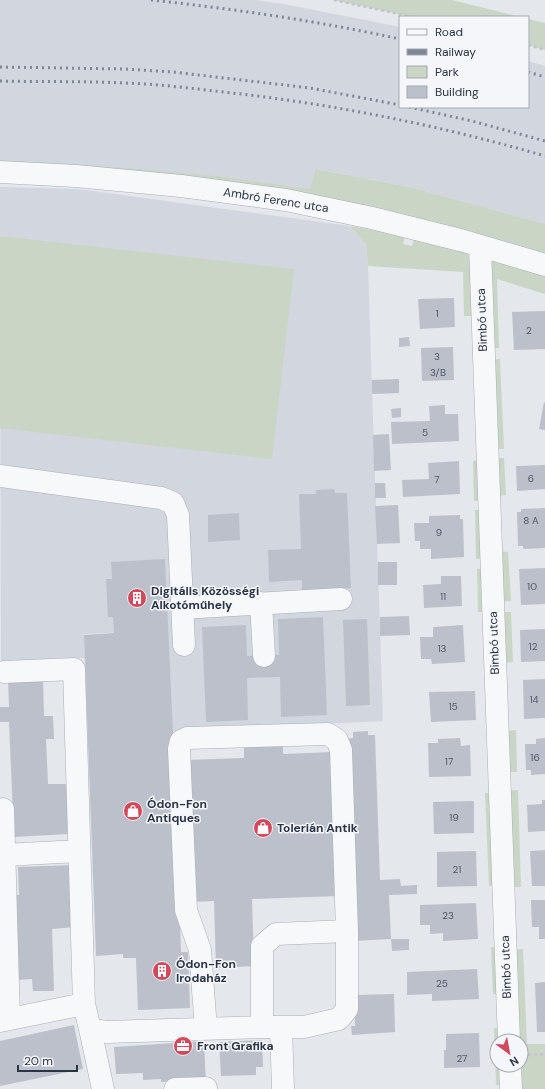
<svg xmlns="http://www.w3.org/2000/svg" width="545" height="1089" viewBox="0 0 545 1089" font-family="'DM Sans',sans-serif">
	<rect width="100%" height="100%" fill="#e4e7ec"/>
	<path fill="#d2d6de" d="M0,0H255L284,4L400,27V107H528V61L545,66V224L414,188L317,169L310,189L220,176L0,160Z
		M0,187L78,189L350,226L366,244L368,266L383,721L173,731L168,630L84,634L85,658L1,661Z"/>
	<path fill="#c9d6c5" d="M334,0H452L520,17H413Z
		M528,19L545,23V50L528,45Z
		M0,160L76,164L220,176L310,189L316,169L414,188L545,224V294L497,279L499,348H490L489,272L492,240L299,193L219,180L75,166L0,163Z
		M350,226L405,236L403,244L412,246L414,238L460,249L471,257L476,316H464L463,272L368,266L366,244Z
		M0,236L294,269L272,459L0,428Z
		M500,359L504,449H494L490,360Z
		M495,458H504L506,495L496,496Z
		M481,460L483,500L474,501L473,461Z
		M475,510H483L485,558L476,559Z
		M497,551L508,552L511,601L499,602Z
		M485,568L488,612H478L477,569Z
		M500,612H511L513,662L501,663Z
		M516,730L517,772H510L509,737H502V731Z
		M518,790L521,887H510L506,791Z
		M485,793H493L496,885L489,886Z
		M491,947H498L500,994H493Z
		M523,949L527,1044H545V1089H522L521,1041H514L511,950Z
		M494,1028H501L502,1041H497V1065H503L504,1085H496Z"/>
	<path fill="#bbc0ca" d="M454,298L455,327L420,329L418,299Z
		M545,311V349L514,350L512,312Z
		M409,337L410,346L399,347V338Z
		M453,347L454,380L422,381L421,348Z
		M399,379V393L372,394V380Z
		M544,402L545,403V430L539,429Z
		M445,405V414H458L459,441L392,444L391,422L430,421L429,406Z
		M401,408V417L392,418L391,409Z
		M389,434L391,470L374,471L373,435Z
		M459,461L460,494L403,497L402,480L429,479L428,463Z
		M545,465V489L517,491L516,466Z
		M375,483H385L386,498H375Z
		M334,489L335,493H347L351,588L302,590V580L269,582L268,550L301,549L299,494H316V490Z
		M398,505L400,543L377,544L375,506Z
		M545,508V548L523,549V546H518L517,512H521V509Z
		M239,513L240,540L208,542V515Z
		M460,515V519H463L464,557L431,559V549H420V541H415L414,523H429V516Z
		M165,559L173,731L181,952H188L190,1008L138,1010L136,958H123V954L96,956L84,635L114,633L113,617H108L106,579H112L111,562Z
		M378,562H397V585H378Z
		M545,568V604L521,605L519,569Z
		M441,576H461L462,606L424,608L423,585L441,584Z
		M409,616L410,635L380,636V617Z
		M323,617L327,715L281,717L280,677L247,678L248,720L206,722L202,627L246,625L247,656L279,655L278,619Z
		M367,619L370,705L346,706L343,620Z
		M463,625L465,662L432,664L431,659H421L420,637H433V627Z
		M545,629V661L521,662L520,630Z
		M43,677L44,716H53L54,739H46L48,784H67L69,834L14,837L9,722H0V707H9L8,679Z
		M545,679V718L524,719L523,680Z
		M475,691L476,720L431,722L429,692Z
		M368,731V735H375L380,880L400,879L401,886L417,885V894L389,895L391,939L354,941L346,739L353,738V732Z
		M460,738L461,746L470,745L471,776L429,777L428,743H438V739Z
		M545,738V774L531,775V770H526L525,744H536V739Z
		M283,744V754L333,752L338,896L252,899L254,966L216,968L214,901L192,902L187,760L244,758V746Z
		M542,800H545V831L528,832L527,805L542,804Z
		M474,801V833L434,834L433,802Z
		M545,850V886H532L530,851Z
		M476,851L477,886L437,887V852Z
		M73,865L75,927L52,929L54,991H33L32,979L18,980L15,895H19L18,867Z
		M531,900H545V939H539V927H532Z
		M476,903L478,939L443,941V933L430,934V925H420V905Z
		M391,939H409V950L392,951Z
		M477,969L479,999L432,1001V994L407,995V972Z
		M545,982V1032H537L535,983Z
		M394,994L395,1032L352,1035L351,1026H355L354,995Z
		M74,1025L83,1069L0,1086V1041Z
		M479,1033L480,1067L444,1068V1050H446V1034Z
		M262,1040L263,1067H256V1075L221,1076L219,1042Z
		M204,1041L206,1084L195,1080L161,1082V1079L143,1080V1073L116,1074L114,1047Z"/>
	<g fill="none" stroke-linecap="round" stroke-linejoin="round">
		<defs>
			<path id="minor" d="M0,172L76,176L181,186L286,200L372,218L464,241L545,265
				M480,246L509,1041
				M0,476L161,498L173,503L178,515L184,645
				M261,603L264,656
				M182,608L341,599
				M4,672L74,669L84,1004L90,1029L107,1032L262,1027H304L339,1019L347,1009V931L276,934L262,946V1027
				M3,809L9,1019
				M4,855L79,851
				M0,1021L84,1004
				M281,1027L283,1089
				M90,1029L103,1089
				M206,1029L200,950L186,910L179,749L181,741L187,738L328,734L337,740L341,750L347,931
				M510,1065L511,1089
				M175,1089L206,1088"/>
		</defs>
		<use href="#minor" stroke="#a9aeb7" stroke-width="23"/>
		<path stroke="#c2c5cb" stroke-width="2.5" stroke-dasharray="3 3" stroke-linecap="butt" d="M334,0L413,17
			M528,45L545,50
			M528,1055L545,1054"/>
		<use href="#minor" stroke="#f7f8fa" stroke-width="22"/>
		<path stroke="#7d8696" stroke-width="3" stroke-dasharray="2 4" stroke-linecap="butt" d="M151,0C235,9 318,21 400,39
			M0,67L125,69L173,72L310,88L400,105
			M528,72L545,77
			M0,81C41,82 83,81 124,83C160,84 196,89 232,93C338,105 442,126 545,156
			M409,107L472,121L545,141"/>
	</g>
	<defs>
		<symbol id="building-disc" viewBox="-11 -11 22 22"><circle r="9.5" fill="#d1495b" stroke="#f4f6f9"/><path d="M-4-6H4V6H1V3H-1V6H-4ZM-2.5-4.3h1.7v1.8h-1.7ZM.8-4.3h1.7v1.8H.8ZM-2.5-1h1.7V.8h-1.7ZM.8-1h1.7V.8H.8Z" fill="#fff"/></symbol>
		<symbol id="shop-disc" viewBox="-11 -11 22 22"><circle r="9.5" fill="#d1495b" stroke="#f4f6f9"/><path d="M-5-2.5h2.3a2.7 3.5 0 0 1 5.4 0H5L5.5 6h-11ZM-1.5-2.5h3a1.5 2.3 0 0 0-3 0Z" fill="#fff"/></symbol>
		<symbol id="office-disc" viewBox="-11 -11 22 22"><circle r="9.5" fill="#d1495b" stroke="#f4f6f9"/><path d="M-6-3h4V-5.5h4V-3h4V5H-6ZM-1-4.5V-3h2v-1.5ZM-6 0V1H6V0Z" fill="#fff"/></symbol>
	</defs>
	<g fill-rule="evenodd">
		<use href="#building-disc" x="126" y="587" width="22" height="22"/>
		<use href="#shop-disc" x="122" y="800" width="22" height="22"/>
		<use href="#shop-disc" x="252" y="817" width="22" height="22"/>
		<use href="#building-disc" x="151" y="960" width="22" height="22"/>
		<use href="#office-disc" x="172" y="1035" width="22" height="22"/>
	</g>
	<g text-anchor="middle" stroke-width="3" stroke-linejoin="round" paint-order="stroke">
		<g font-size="10" fill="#4f5766">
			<text x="437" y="317">1</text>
			<text x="529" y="334">2</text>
			<text x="437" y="360">3</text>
			<text x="438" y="376">3/B</text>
			<text x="425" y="436">5</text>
			<text x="531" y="482">6</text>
			<text x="437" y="483">7</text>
			<text x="531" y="524">8 A</text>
			<text x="439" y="536">9</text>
			<text x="532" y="590">10</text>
			<text x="443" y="600">11</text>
			<text x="533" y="650">12</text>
			<text x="442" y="652">13</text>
			<text x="534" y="703">14</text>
			<text x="453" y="710">15</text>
			<text x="535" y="761">16</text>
			<text x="449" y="765">17</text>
			<text x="454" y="821">19</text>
			<text x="457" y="873">21</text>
			<text x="448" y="919">23</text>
			<text x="442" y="987">25</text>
			<text x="462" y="1062">27</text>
		</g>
		<g font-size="12" fill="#2b3445" stroke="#f4f6f9">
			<text transform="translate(276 200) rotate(9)" y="4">Ambró Ferenc utca</text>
			<text transform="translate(482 320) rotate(-92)" y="4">Bimbó utca</text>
			<text transform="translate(494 643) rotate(-92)" y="4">Bimbó utca</text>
			<text transform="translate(506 967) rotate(-92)" y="4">Bimbó utca</text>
		</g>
		<g font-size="12" font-weight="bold" fill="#2b3445" stroke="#f4f6f9" text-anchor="start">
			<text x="151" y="595">Digitális Közösségi<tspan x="151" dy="14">Alkotóműhely</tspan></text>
			<text x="147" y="808">Ódon-Fon<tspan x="147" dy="14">Antiques</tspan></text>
			<text x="277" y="832">Tolerián Antik</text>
			<text x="176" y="968">Ódon-Fon<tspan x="176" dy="14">Irodaház</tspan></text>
			<text x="197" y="1050">Front Grafika</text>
		</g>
	</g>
	<rect x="399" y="16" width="130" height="92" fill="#f4f6f9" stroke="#a4a8b1"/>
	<rect x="407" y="29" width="20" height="6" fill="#f7f8fa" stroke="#a4a8b1"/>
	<text x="435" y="36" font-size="12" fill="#2b3445">Road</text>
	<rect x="407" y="49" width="20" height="6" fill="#7d8696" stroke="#a4a8b1"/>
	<text x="435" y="56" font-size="12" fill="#2b3445">Railway</text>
	<rect x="407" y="66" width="20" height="12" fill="#c9d6c5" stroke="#a4a8b1"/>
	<text x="435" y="76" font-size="12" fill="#2b3445">Park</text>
	<rect x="407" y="86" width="20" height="12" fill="#bbc0ca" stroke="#a4a8b1"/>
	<text x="435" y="96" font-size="12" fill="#2b3445">Building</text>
	<g transform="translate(509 1053) rotate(148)"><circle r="19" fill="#f4f6f9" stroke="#a4a8b1"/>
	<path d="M0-3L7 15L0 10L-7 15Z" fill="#d1495b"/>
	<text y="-6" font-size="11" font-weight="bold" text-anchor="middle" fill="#2b3445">N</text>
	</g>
	<path d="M18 1065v6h59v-6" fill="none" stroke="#2b3445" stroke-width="2"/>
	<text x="24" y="1065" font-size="12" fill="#2b3445" stroke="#f4f6f9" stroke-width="3" paint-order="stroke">20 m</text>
</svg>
